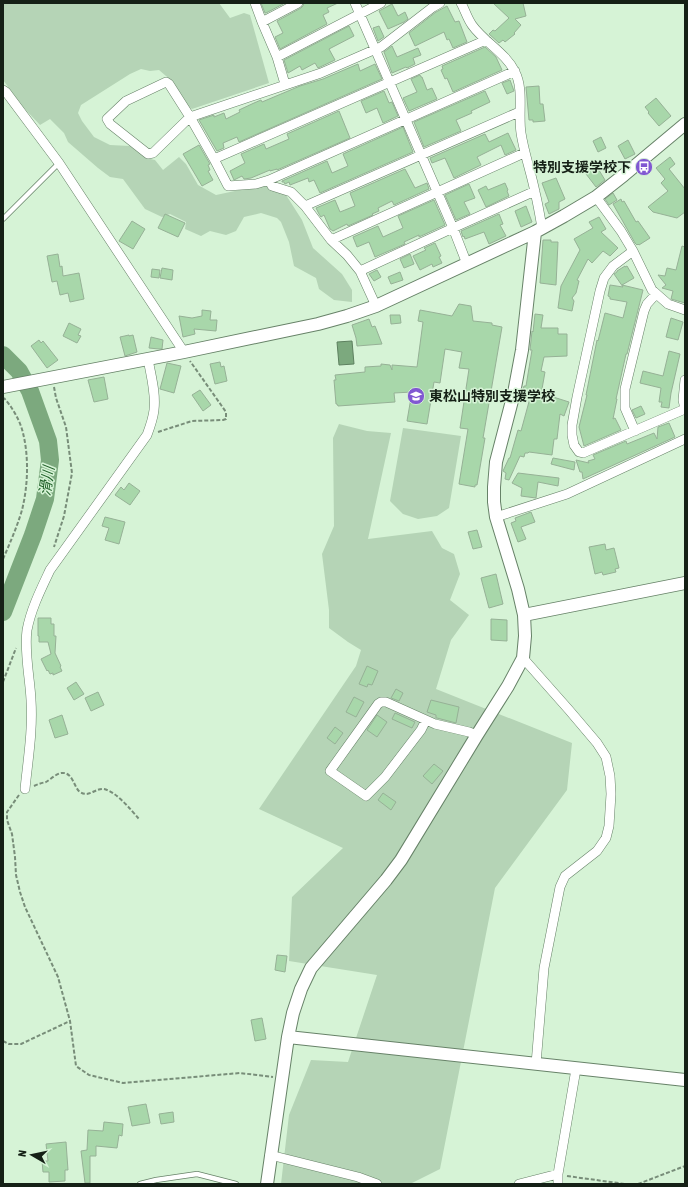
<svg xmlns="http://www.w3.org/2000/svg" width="688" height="1187" viewBox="0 0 688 1187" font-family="'Asap Condensed','Noto Sans JP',sans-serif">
	<rect width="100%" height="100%" fill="#d6f3d6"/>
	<path fill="#b5d4b6" d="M3,3H219L230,18L244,13L250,15L269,83L192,109L185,104L173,82L159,70L150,71L141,69L130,74L81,105L78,113L82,121L94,137L110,145L130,146L146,158L155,160L163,170L179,157L186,164L198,185L216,195L268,184L286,195L302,220L313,248L342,274L352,290V302L334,300L319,289L316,278L294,266L289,242L281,222L277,218L261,213L244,217L236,231L226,235L210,231L201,236L185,229L186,222L170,214L162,217L145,209L123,179L110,177L98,168L68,142L64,133L50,119L40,125L23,107L3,80Z
		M339,424L367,431L391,433L368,539L432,531L442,548L454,554L460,574L450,600L469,615L451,640L436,689L572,743L567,790L495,888L440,1169L410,1184H281L289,1115L311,1060L348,1062L377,975L289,961L292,897L343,848L259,809L356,666L361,650L348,642L329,628V610L322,554L334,526L333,438Z
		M403,428L461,436L449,508L437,516L418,519L403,514L390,501Z"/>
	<path fill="#7ca97e" stroke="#5d805f" d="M352,341L354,364L339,365L337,342Z"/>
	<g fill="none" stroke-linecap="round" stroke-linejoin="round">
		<path stroke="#7ca97e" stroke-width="18" d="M3,355L19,371L30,391L48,441L50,460L45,499L33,535L3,612"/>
	</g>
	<path fill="#a8d7aa" stroke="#96b196" d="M261,3H285L266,13H265Z
		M304,3H338L327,8L329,12L323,15L327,24L280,49L275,37L283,33L277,21L301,8L303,6Z
		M493,3H523L526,16L515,19L521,25L514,33L515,34L505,42L503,40L499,43L489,34L493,30L495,31L509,18Z
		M392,4L398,16L405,12L408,19L404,22L388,29L379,11Z
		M447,6L455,22L459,21L467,42L453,48L449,39L447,40L444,32L415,46L409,33L436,12Z
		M349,26L354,36L329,49L335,60L318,68L315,63L302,70L300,66L288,73L284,60Z
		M379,26L384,37L378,41L373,28Z
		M392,46L397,57L418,48L421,55L413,58L415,64L407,68L406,67L392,73L384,52Z
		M485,47L496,57L502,70L453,92L447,78L445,79L441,70L443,69L442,66Z
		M358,64L360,71L375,64L382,79L239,142L237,137L223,143L224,148L217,151L199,120L214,115V117L224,113L226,119L240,112L239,110L254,103L261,100L262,102L300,86L323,79Z
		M420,75L421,77H422L427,90L432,88L437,99L409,111L403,98L417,92L411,79Z
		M510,80L514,91L507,94L502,83Z
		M539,86L540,104H543L545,121L533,122V120H529L526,87Z
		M384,91L389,103L392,102L398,116L383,123L377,108L366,113L361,101Z
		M485,91L490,102L471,111L472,113L456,120L461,131L424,147L414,122Z
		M656,98L671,116L659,126L648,113L649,112L645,107Z
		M339,111L350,138L277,170V169L270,171V170L251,178L244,179L242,176L234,180L230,171L245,163L241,154L264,144L266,149L289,139L287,134Z
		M403,127L413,152L320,193L314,180L309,182L308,178L290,185L289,182L285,184L284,182H282V181L327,161L332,173L348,166L343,154Z
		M508,133L516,150L505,155L501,145L477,157L481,165L454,178L445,158L432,163L430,158L485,134L489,142Z
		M601,137L606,148L598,152L593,141Z
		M628,140L635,154L625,159L618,146Z
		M199,145L210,164L208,165L210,170L208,171L213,180L202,186L183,154Z
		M670,157L675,164L669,169L685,189V212L677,218L653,212L648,207L668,191L661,183L665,179L656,168Z
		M594,162L605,180L596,187L583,170Z
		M405,169L415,188L427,183L429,189L394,205L392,201L378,208L379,211L372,214L373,215L348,226L347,224L333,231L330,229L324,215L321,217L319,214L316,208L335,200L340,212L355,206L350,193Z
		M556,178L565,199L559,202V209L549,214L545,204L549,202L542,183Z
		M505,183L508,190L507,191L509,196L486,207L478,190L486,186L488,190Z
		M469,184L475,198L464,202L470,214L456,220L445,195Z
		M613,193L617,200L609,205L605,199Z
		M621,199L622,202L624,201L636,222L638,221L650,238L639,245L638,244L637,245L635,243L613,204Z
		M434,200L445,225L419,237V235L404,242L405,244L375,257L369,242L357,247L353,237L378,226L383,237L403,228L398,216Z
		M526,206L532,222L521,227L515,211Z
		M165,214L185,223L178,237L158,228Z
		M499,214L503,224L500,225L506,236L489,244L484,232L465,239L464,236L463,237L461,231Z
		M599,217L606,229L601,232L618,248L610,256L603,251L592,263L588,259L577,280L579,281L576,293L572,298L574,301L572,311L558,308L561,286L580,250L574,239L593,228L589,222Z
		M132,221L145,229L133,249L119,241Z
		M543,240H551V242H558L556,285L540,283Z
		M435,243L441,256L439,257L442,263L433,267L432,264L420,270L413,256L426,250L424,248Z
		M682,246L685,247V303L671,299L673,291L662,288L666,285L658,275L665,276L667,268L676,270Z
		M58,254L60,267L62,266L63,276L79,273L84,299L70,302L68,293L60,295L57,281L52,282L47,256Z
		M410,254L414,264L404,268L400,259Z
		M625,266V267L627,266L634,278L622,285L643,290L627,354H626L616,399H617L613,419L615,418L621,430L584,446L579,427L587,395H586L597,340L598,341L605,313L623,318L627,302L610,299V297L608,296L610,285L623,287L614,274L617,272V271Z
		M162,268L173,270L172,280L160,278Z
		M152,269L160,270L159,278L151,277Z
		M377,270L381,277L374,281L369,274Z
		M400,272L403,280L391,284L388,277Z
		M459,304L471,306L473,321L492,323V325L502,327L483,438H485L477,485H475V487L459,484L468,429L460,428L469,369L459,368L462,352L445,349L440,383L434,382L427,424L407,421L412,392L394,393L395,402L338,406L337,404H336L334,380H336L335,375L365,372V367L381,366V364L390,365L392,370V365L417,367L423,322L418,321L420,310L452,316Z
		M202,310L211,311L210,320H217L216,331L194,329L195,334L183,337L179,316L192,318L202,316Z
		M535,314L543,315L541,328H558V334H567V356L544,357L541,371L545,372L542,389L545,390L544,392L547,393V395L569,402L564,416L560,414L557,439H554L552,455L529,452L528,453H525L524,457L520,456L509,480L505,479L506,473L503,471L509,458H510L518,430L521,431L530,398H529V396L522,394L524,386H526L532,350H530L532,331L533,332Z
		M390,315H400L401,323L391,324Z
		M671,318L683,322L678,340L666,337Z
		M369,319L372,327L375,326L382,344L357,346L356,338L352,325Z
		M69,323L81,329L78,335L81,336L77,343L63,336Z
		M129,335V336L133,335L137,352L125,356L120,337Z
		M151,337L163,340L162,349H159L149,348Z
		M39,340L41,343L43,341L58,360L47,368L31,346Z
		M669,351L680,354L671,393L669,408L661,407L662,402H659L661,388L640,383L643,371L663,376Z
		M220,362L221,367L224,366L227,381L215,384L210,364Z
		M167,363L181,366L174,393L160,389Z
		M104,377L108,399L94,402L88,380Z
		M200,390L211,405L203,411L192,395Z
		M641,406L645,414L636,418L632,410Z
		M669,423L675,437L583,479L582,472H580L576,460L589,463L588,461L595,459L593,455L626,441L627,444L654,433L657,439L658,427Z
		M553,458L575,462L574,470L551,464Z
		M518,473L559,478L558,486L538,482L536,498L521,496L522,488L512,483Z
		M129,483L140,491L130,505L115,495L121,487L124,490Z
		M531,512L535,522L521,527L526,539L518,542L511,523L516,521L515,518Z
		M105,517L125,522L119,544L105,540L109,528L102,526Z
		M477,530L482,547L473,549L468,532Z
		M605,544L606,550L614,548L619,568L615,569L616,572L603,575L602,572L595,574L589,547Z
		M496,574L503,604L489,608L481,578Z
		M38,618H51V624H54V636H56L55,653L61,666L60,667L62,671L53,675V673L50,674L48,670L47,671L41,659L51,654L48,642H39V636H38Z
		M491,619L507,620V641L491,640Z
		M367,666L378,671L372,685L368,684L367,687L359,684Z
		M76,682L84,694L74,700L67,688Z
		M396,689L403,693L399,701L391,698Z
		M98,692L104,705L91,711L85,698Z
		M354,697L364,702L356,717L346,712Z
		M431,700L459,707L456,723L437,718H436V715L427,712Z
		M395,713L415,722L412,728L392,719Z
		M62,715L68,734L55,738L49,720Z
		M377,715L387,722L377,737L367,730Z
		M335,727L343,733L335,744L327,738Z
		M434,764L443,771L432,784L423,776Z
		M383,793L396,802L391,810L378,800Z
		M277,955L287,956L285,972L275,970Z
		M262,1018L266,1039L255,1041L251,1020Z
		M146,1104L150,1123L132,1126L128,1107Z
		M173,1112L174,1122L161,1124L159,1114Z
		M104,1122L123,1124L122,1136L119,1135L117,1148L96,1146V1156H90V1183H85L81,1151L87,1150L88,1130L103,1131Z
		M66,1142L68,1170H65V1181L49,1182V1172H43L42,1161H48L46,1144Z"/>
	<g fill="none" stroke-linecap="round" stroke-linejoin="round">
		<defs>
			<path id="lane" d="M3,219L59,163
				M140,1184L156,1180L197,1174L236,1184"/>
			<path id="street" d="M255,3L262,22L277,57L285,84
				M355,3L453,228L467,264
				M440,3L433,7L381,47L376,49L321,73L190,117L214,159L228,186L256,184L269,180L515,71
				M461,3C465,10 467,18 472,25C484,42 506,53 515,72C524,89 518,114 521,133C524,153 531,172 535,192C538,204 540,216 542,228
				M262,22L298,3
				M277,57L381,3
				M166,82L169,84L190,117L153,153L148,154L110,124L107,119L126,101Z
				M3,90L6,92L59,163L184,352
				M214,159L486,40
				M269,180L272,186L291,192L305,206L331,240L347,255L360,271L376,306
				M596,197L621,231L633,251L652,290L668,304L685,310
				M305,206L519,112
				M331,240L524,153
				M633,251L613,266L604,278L600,291L577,397L572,425V435L574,445L579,452L583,453L685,409
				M360,271L453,228L535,191
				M685,380L683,400L685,409
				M635,431L625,408V389L644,311L647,304L656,294
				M496,517L567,494L685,439
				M523,658L569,710L597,743L606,757L610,776L611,794L609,826L606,838L597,851L565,876L560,887L544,968L536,1064
				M426,720L421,730L385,777L366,796L330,771L378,704L381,702H386L435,724L469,732L477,735
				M25,789C28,759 33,730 31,700C30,678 24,652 27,630C31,609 41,589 50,570L147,435C150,427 153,419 154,410C156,393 151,376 148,359
				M270,1155L358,1177L377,1184
				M519,1184L558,1174
				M558,1184V1174L576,1069"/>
			<path id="secondary" d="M3,387L184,352L318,324L347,316L376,306L535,232L564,216L596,197L624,175L685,124
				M524,615L685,583
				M288,1037L685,1080
				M267,1184L288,1037L293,1013L301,989L311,968L386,880L401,860L477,735L508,686L523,658L525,636L524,615L518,589L496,517L494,502V487L496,462L514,393L522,350L535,232"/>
		</defs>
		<use href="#lane" stroke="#678268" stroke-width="6"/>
		<use href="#street" stroke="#678268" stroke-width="10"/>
		<use href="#secondary" stroke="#678268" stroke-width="14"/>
		<path stroke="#788d79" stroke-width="2" stroke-dasharray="4 2" stroke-linecap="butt" d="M54,387L56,398L66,427L72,473L64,516L54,547
			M158,432L192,421L223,420L226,419V412L190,361
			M3,559C10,543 17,527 22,510C28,486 29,457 23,433C20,420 12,407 4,398
			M3,682L16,648
			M34,786C38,784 42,783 46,782C51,779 57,773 62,773C73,772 74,788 80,792C89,798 95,788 104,789C117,792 131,810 139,819
			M19,795L7,812V820L12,834L15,857L16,875L20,892L25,907L58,977L70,1021L76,1066L89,1075L123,1083L240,1073L273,1077
			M3,1041L9,1044H21L70,1021
			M567,1176L625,1184
			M638,1184L685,1166"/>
		<use href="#lane" stroke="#fff" stroke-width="4.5"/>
		<use href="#street" stroke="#fff" stroke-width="9"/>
		<use href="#secondary" stroke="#fff" stroke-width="12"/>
	</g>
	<defs>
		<symbol id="bus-disc" viewBox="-11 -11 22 22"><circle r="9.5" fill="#8158d2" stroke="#d6f3d6"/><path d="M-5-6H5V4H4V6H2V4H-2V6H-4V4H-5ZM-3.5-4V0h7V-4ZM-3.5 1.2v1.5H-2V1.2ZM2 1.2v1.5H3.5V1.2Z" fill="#fff"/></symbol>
		<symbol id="school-disc" viewBox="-11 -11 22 22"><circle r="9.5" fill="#8158d2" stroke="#d6f3d6"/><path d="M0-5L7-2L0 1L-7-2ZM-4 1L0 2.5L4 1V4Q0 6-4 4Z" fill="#fff"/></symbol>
	</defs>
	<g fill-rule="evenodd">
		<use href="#bus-disc" x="634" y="157" width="20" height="20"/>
		<use href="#school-disc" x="406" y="386" width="20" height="20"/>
	</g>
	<g text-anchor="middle" stroke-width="3" stroke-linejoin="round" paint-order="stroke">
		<g font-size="14" font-weight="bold" fill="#152016" stroke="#d6f3d6" text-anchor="end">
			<text x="631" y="172">特別支援学校下</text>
			<text x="429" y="401" text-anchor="start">東松山特別支援学校</text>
		</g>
		<g font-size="15" font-style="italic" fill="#1e5f27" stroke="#d6f3d6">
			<text transform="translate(47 481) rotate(-82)" y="5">滑川</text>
		</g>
	</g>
	<rect width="688" height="1187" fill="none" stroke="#152016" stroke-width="8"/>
	<g transform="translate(32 1155) rotate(279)" stroke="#d6f3d6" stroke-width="3" paint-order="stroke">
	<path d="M0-3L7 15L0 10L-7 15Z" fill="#152016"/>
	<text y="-6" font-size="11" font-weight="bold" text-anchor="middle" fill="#152016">N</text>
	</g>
</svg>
